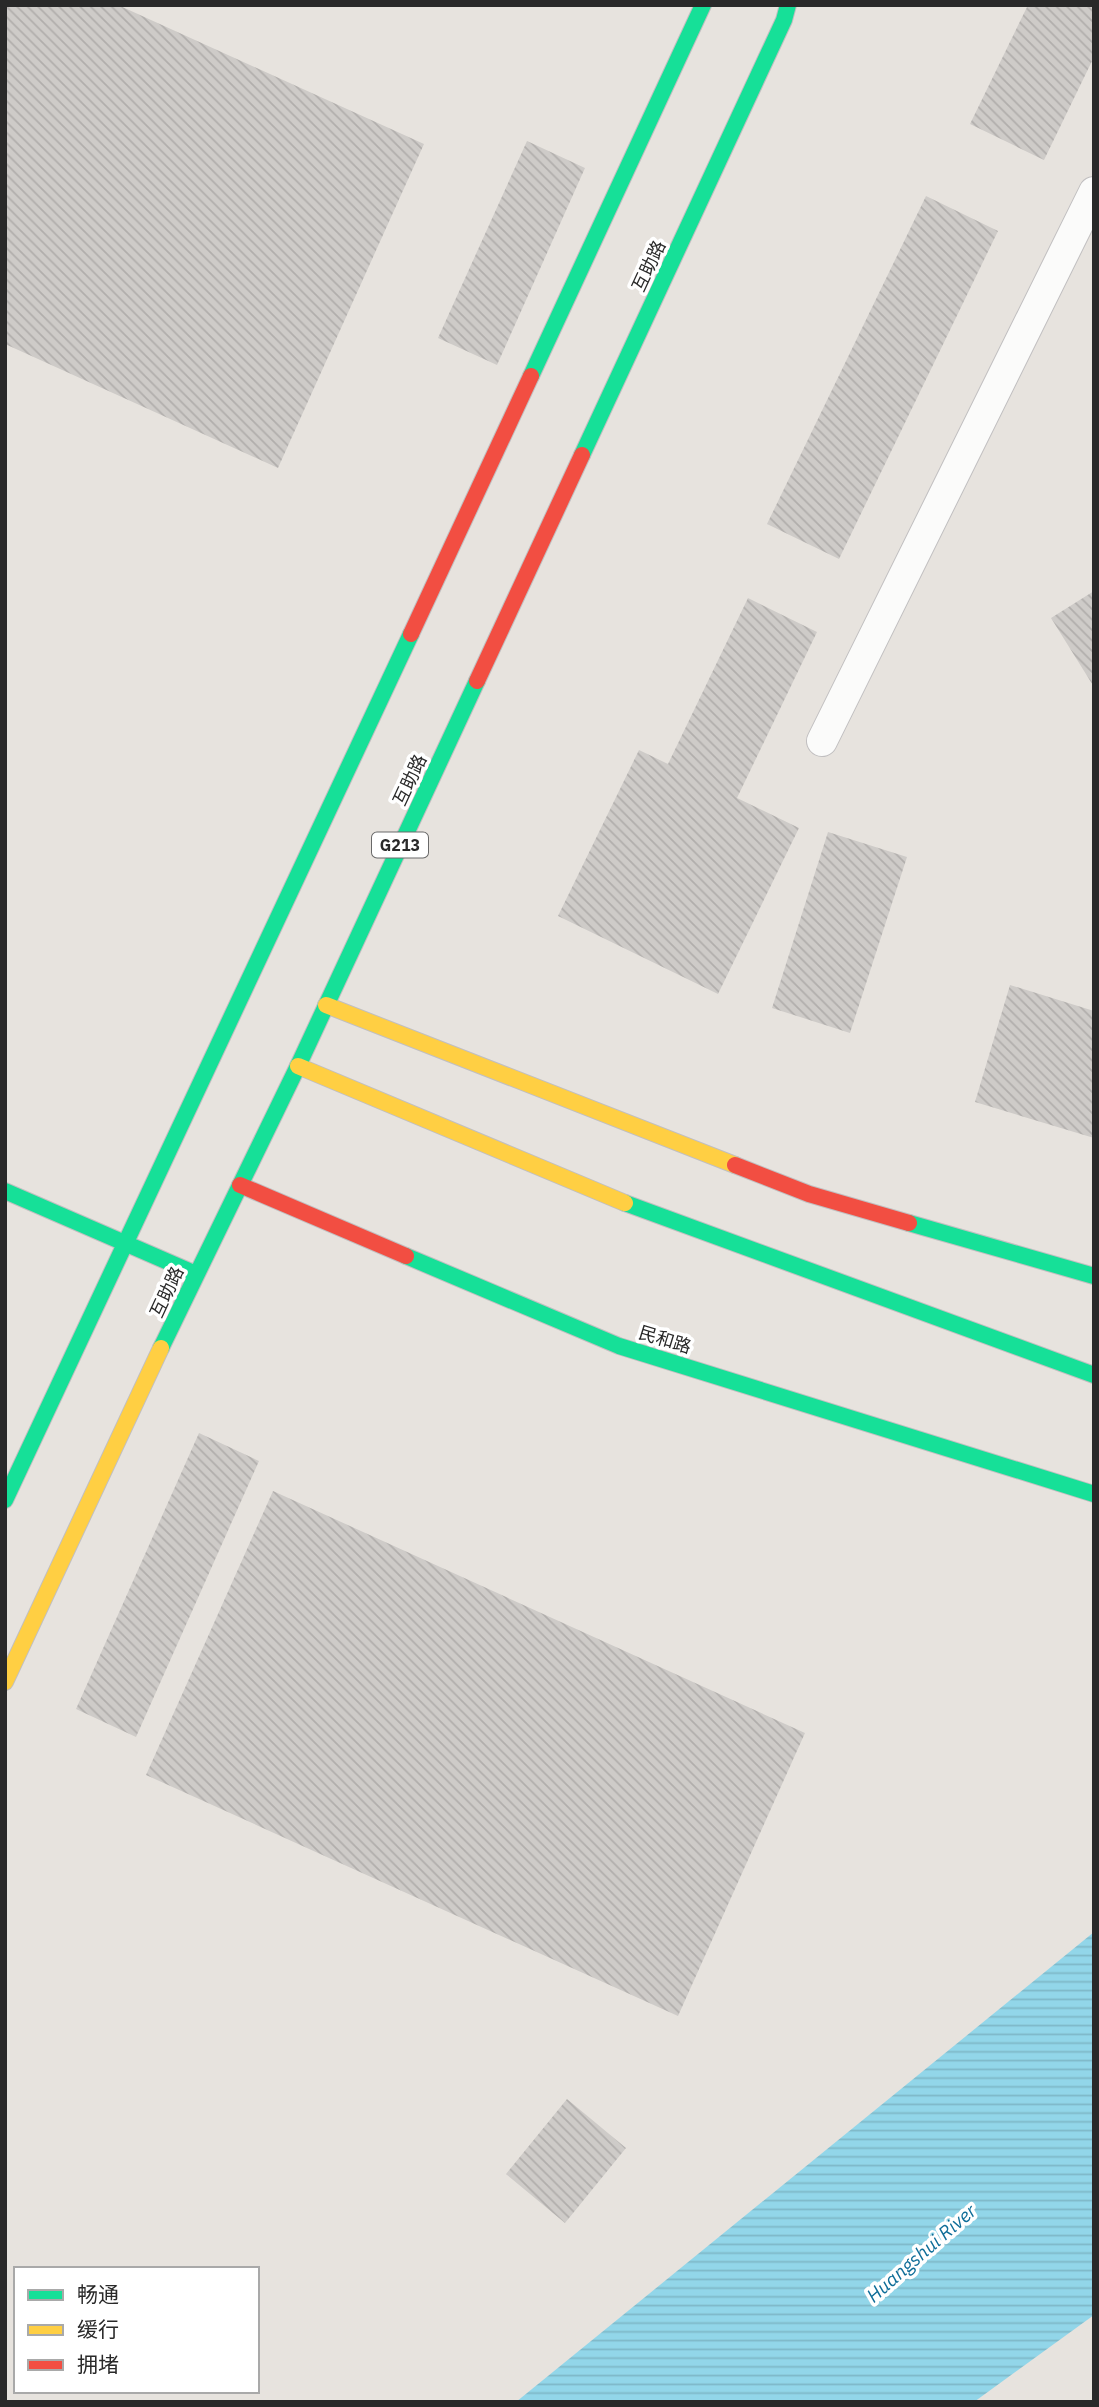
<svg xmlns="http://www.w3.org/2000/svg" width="1099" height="2407" viewBox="0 0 1099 2407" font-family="'IBM Plex Sans','Noto Sans SC',sans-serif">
	<defs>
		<pattern id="water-rules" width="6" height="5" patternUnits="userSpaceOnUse" patternTransform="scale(1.75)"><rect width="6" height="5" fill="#92d6e9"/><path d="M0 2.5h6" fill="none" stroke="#7eb8c8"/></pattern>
		<pattern id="building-back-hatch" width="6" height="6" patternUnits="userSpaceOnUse" patternTransform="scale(1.75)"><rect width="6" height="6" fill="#cecbc8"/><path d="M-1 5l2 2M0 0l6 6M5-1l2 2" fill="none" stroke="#b1aeac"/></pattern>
	</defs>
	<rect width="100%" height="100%" fill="#e7e3de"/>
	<path fill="url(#water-rules)" d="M1094,1932V2315L974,2402H516Z"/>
	<path fill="url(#building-back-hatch)" d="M5,5H118L424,144L278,468L5,344Z
		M1028,5H1094V57L1044,160L970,124Z
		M527,141L585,168L497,365L438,338Z
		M926,196L998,231L839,559L767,524Z
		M1094,591V687L1051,618Z
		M748,598L817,632L737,798L799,828L718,994L558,916L639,750L668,764Z
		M828,832L907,857L850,1033L772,1008Z
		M1010,985L1094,1011V1138L975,1102Z
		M199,1433L259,1461L136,1737L76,1709Z
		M273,1491L805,1733L678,2016L146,1775Z
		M567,2099L626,2148L565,2223L506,2174Z"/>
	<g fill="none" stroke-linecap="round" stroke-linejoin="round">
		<defs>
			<path id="street" d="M822,741L1094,192"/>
			<path id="fast" d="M531,376L703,5
				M582,455L784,20L788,5
				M5,1191L196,1274
				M625,1203L1094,1375
				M909,1223L1094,1276
				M406,1256L619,1346L1094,1494
				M161,1348L298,1066L477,681
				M5,1500L411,634"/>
			<path id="slow" d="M326,1005L735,1165
				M298,1066L625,1203
				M5,1682L161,1348"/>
			<path id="jam" d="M411,634L531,376
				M477,681L582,455
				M735,1165L809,1194L909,1223
				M240,1185L406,1256"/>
		</defs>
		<use href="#street" stroke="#c1bfc0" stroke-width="32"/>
		<use href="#fast" stroke="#c1bfc0" stroke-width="18"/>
		<use href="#slow" stroke="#c1bfc0" stroke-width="18"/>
		<use href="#jam" stroke="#c1bfc0" stroke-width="18"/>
		<use href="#street" stroke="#fbfbfa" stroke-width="30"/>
		<use href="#fast" stroke="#16e098" stroke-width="16"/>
		<use href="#slow" stroke="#ffcf43" stroke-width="16"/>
		<use href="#jam" stroke="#f24e42" stroke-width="16"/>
	</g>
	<g text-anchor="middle" stroke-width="7" stroke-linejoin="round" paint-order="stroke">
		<rect fill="#fff" stroke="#696969" stroke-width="2" x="372" y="832.5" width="56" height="25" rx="5"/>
		<g font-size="16" font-weight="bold" fill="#292929">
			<text x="400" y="851">G213</text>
		</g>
		<g font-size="18" fill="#292929" stroke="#fff">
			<text transform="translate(649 266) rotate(-65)" y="6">互助路</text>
			<text transform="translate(410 780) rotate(-65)" y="6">互助路</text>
			<text transform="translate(167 1292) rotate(-65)" y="6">互助路</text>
			<text transform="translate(665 1340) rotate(17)" y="6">民和路</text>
		</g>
		<g font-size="19" font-style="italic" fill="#0e6d98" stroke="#fff">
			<text transform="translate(921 2253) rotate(-41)" y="7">Huangshui River</text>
		</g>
	</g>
	<rect width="1099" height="2407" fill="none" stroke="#292929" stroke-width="14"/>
	<rect x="14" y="2267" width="245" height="126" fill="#ffffff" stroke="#a9a9a9" stroke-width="2"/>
	<rect x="28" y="2290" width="35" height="10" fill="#16e098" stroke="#a9a9a9" stroke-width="2"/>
	<text x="77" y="2302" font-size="21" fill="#292929">畅通</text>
	<rect x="28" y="2325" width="35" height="10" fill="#ffcf43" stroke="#a9a9a9" stroke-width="2"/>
	<text x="77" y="2337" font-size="21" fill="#292929">缓行</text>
	<rect x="28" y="2360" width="35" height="10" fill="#f24e42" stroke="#a9a9a9" stroke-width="2"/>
	<text x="77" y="2372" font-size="21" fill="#292929">拥堵</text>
</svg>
